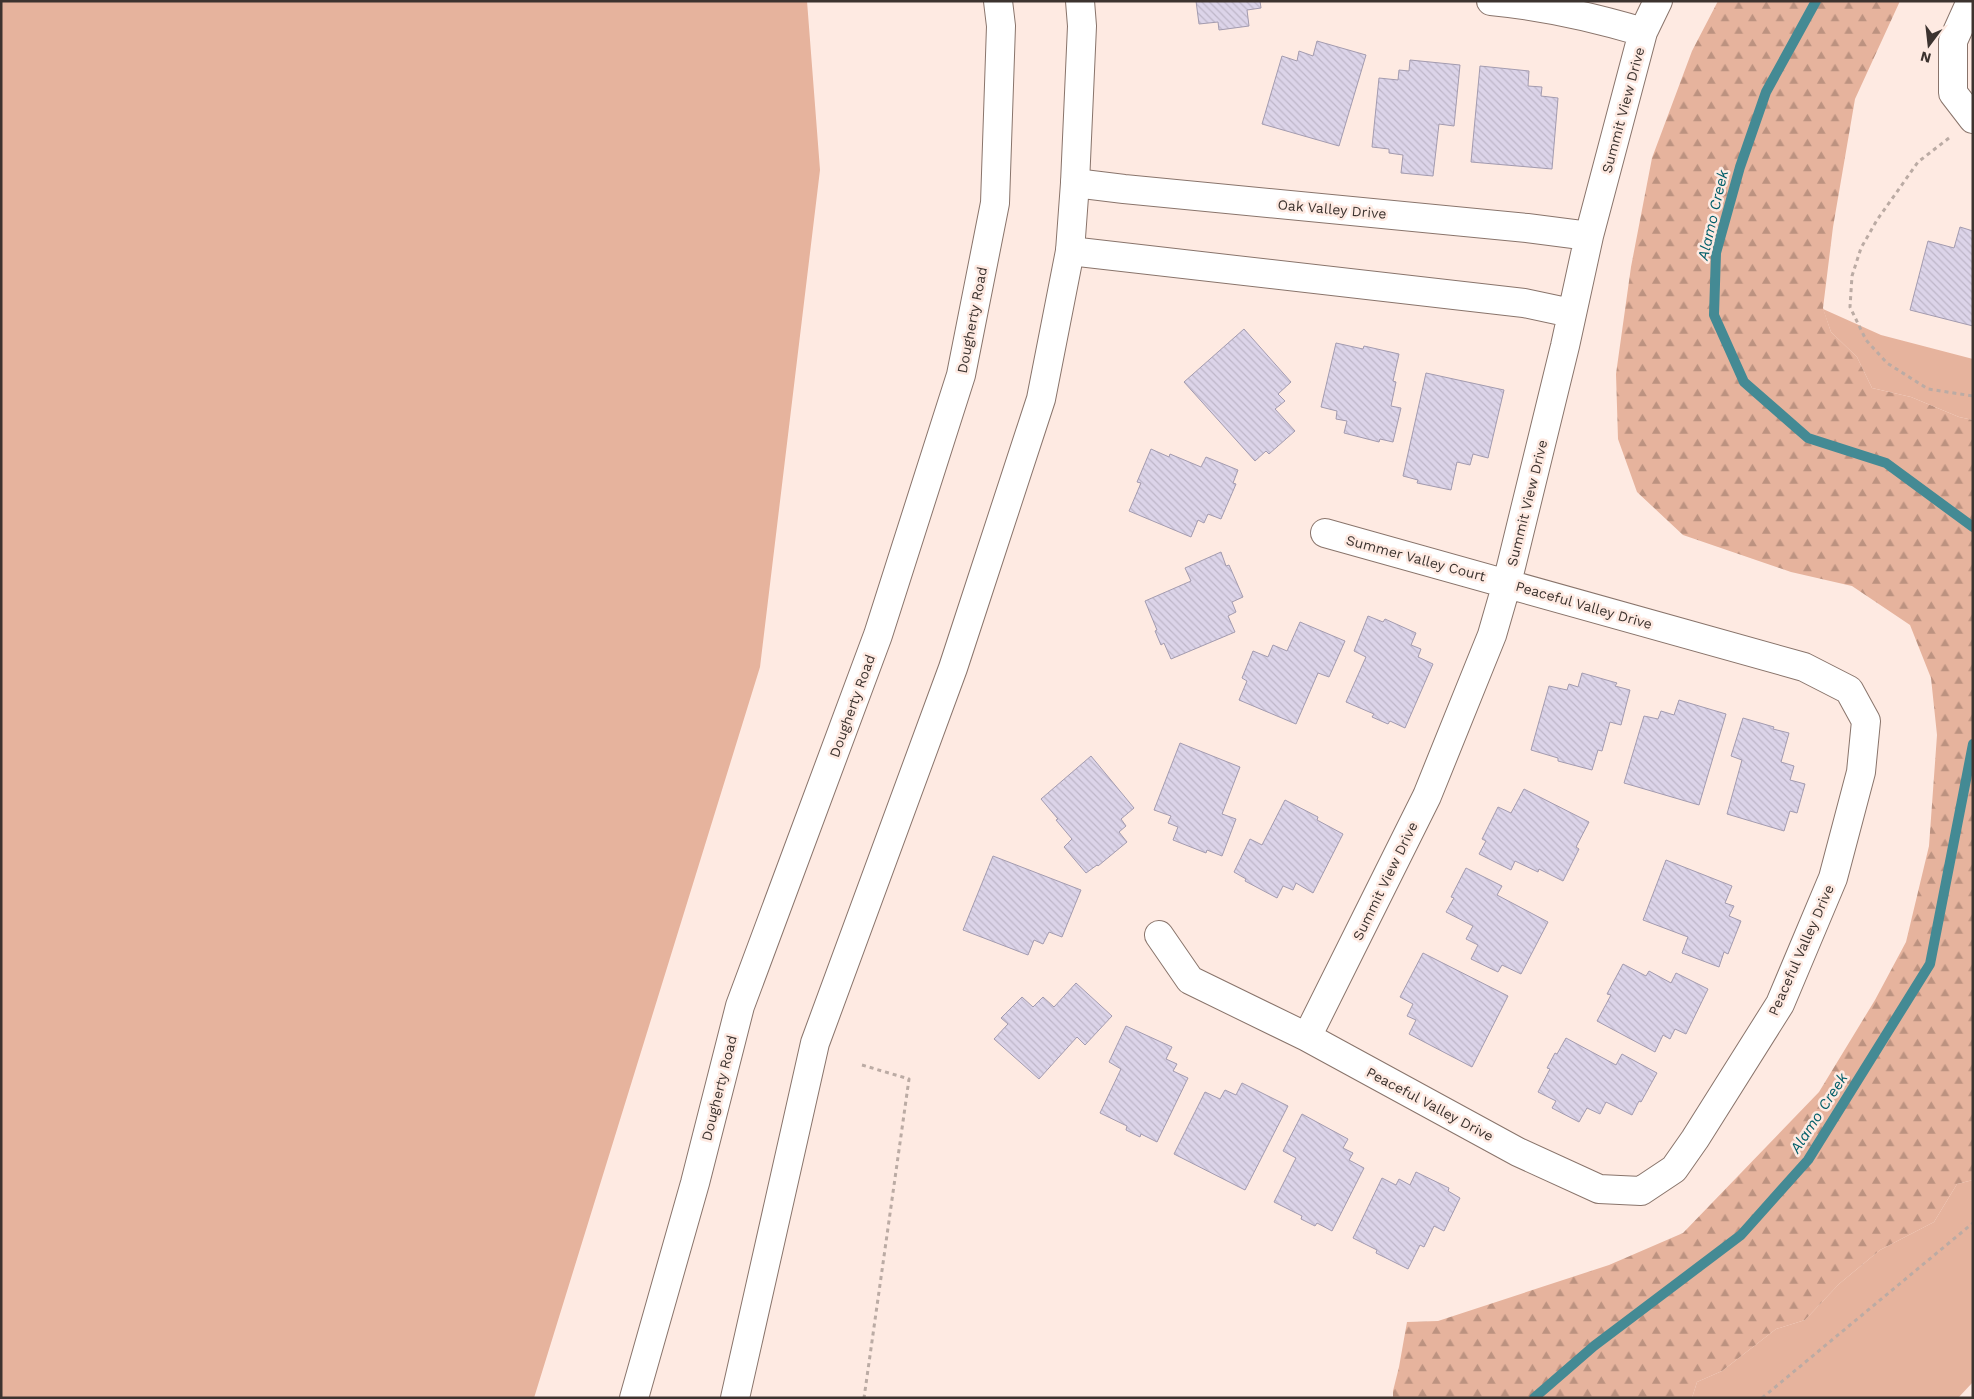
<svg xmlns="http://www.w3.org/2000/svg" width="1974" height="1399" viewBox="0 0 1974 1399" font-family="'Work Sans',sans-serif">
	<defs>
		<pattern id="forest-firs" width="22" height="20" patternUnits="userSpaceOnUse" patternTransform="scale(1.25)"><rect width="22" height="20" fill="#e6b39d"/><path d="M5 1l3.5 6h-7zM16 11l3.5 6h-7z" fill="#bc9280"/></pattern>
		<pattern id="building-back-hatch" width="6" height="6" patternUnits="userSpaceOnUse" patternTransform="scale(1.25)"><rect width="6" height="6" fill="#dcd4e9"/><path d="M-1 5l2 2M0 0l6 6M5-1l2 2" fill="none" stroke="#beb6c8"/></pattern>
	</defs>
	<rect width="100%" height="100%" fill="#feeae2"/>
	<path fill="#e6b39d" d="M1,1H807L820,170L760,667L534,1398H1Z
		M1823,309L1881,335L1973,359V420L1959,417L1911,397L1872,388L1857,357L1831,332Z
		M1973,1180V1382L1958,1398H1692L1697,1382L1722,1371L1776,1329L1805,1320L1839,1284L1880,1250L1934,1222L1957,1184Z"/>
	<path fill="url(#forest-firs)" d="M1718,1H1900L1855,99L1833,227L1823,308L1831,332L1857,357L1872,388L1911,397L1959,417L1973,420V1180L1957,1184L1934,1222L1880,1250L1839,1284L1805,1320L1776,1329L1722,1371L1697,1382L1692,1398H1393V1391L1399,1367L1407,1322L1438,1321L1609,1265L1683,1233L1819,1092L1875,1000L1906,942L1929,846L1937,735L1931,678L1910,625L1852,586L1791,572L1683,535L1637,492L1618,439L1616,374L1631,267L1652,158L1692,51Z"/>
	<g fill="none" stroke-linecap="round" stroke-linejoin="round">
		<path stroke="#448a94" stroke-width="10" d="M1816,1L1766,92L1740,167L1716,253L1714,315L1744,382L1808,438L1886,463L1973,527
			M1534,1398L1594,1346L1741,1235L1808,1160L1930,964L1973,744"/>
	</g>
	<path fill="url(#building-back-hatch)" stroke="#a39baf" d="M1196,1H1260L1261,8L1247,10L1249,26L1219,30L1218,22L1199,24Z
		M1317,41L1366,55L1339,146L1262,124L1282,56L1297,61L1299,51L1313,56Z
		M1410,60L1460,65L1454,126L1439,124L1433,176L1401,173L1403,155L1389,153V149L1372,147L1379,78L1398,80L1399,70L1409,71Z
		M1480,66L1529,71L1528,86L1542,87L1541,96L1558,98L1552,169L1471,162Z
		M1960,227L1973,231V326L1910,310L1928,241L1954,248Z
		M1244,329L1291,382L1278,394L1285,401L1275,409L1295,431L1269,454L1266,451L1255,461L1184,382Z
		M1336,343L1363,349L1364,346L1399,354L1393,381L1396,382L1391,406L1401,408L1393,442L1380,439L1379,442L1344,433L1347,421L1336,419L1337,411L1321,407Z
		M1426,373L1504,390L1488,458L1473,454L1470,465L1457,462L1451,490L1417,483L1418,480L1403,476Z
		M1151,449L1169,457L1170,454L1201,467L1206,457L1238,470L1233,483L1236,484L1221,519L1208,514L1204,523L1198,520L1191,537L1129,511L1141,483L1137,482Z
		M1221,552L1226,566L1229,565L1243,597L1232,602L1236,612L1228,616L1235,632L1171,659L1164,643L1161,645L1155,631L1157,630L1145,601L1191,581L1185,568Z
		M1368,616L1383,622L1385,619L1416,633L1411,645L1421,649L1418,657L1433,664L1405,728L1390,721L1388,724L1372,717L1374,714L1346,702L1366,657L1354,651Z
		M1300,622L1345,641L1329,677L1318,673L1296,724L1239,700L1247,681L1242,678L1253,651L1268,657L1273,645L1287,651Z
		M1582,673L1617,683L1615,686L1630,690L1621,725L1610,722L1602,751L1598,750L1592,770L1558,761V758L1531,750L1549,686L1567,690L1569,684L1578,687Z
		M1679,700L1726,714L1699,805L1624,783L1644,716L1658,719L1661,711L1674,715Z
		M1743,718L1774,727L1773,729L1789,733L1781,762L1794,766L1790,780L1805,784L1797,813L1790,811L1784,831L1727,814L1742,760L1731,756Z
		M1180,743L1240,767L1222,814L1236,819L1222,856L1207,850L1206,853L1173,840L1178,827L1168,823L1171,816L1154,810Z
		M1091,756L1134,808L1121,819L1126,826L1119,832L1127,842L1098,866L1097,865L1086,873L1064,847L1072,839L1056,820L1058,819L1041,799Z
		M1524,789L1589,822L1576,847L1579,849L1563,881L1539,869L1538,872L1515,861L1511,870L1479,854L1486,841L1482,839L1498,807L1511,813Z
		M1285,800L1318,817L1317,820L1343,834L1313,893L1296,883L1293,890L1283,886L1277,898L1245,881L1246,879L1234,872L1250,839L1262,845Z
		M993,856L1081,890L1062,937L1049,932L1043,944L1034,940L1028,955L963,930Z
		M1666,860L1732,886L1725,903L1734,906L1729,916L1741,921L1728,954L1724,952L1719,967L1682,953L1688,937L1643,920Z
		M1466,868L1502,886L1497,895L1548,922L1521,974L1502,965L1498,972L1471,959L1478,945L1466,939L1473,926L1446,912L1454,898L1451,897Z
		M1423,953L1508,996L1472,1067L1409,1034L1416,1020L1407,1016L1413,1004L1400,997Z
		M1623,964L1646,976L1649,971L1671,983L1676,973L1708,989L1686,1034L1675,1029L1670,1039L1663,1035L1655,1052L1597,1021L1611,995L1607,994Z
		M1076,983L1112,1016L1085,1045L1077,1037L1039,1079L994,1039L1008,1024L1001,1018L1022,997L1033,1007L1043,997L1054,1007Z
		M1126,1026L1172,1047L1166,1059L1177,1064L1173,1071L1188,1078L1157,1142L1141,1134L1140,1137L1126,1130L1127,1126L1100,1113L1121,1069L1109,1062Z
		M1566,1038L1616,1065L1622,1054L1657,1073L1641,1102L1639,1101L1632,1115L1606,1102L1600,1114L1587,1108L1579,1122L1552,1108L1556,1101L1538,1092L1550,1069L1547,1068L1555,1053L1557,1054Z
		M1242,1083L1288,1106L1245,1190L1174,1154L1205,1092L1220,1099L1225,1090L1236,1095Z
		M1302,1114L1348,1139L1343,1148L1353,1153L1349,1160L1364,1168L1332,1231L1317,1223L1315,1226L1301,1219L1302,1216L1274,1202L1296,1158L1283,1151Z
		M1416,1172L1449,1188L1448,1191L1460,1198L1444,1231L1434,1226L1424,1247L1420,1245L1408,1269L1376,1253L1377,1250L1353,1238L1382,1178L1396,1185L1399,1179L1410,1185Z"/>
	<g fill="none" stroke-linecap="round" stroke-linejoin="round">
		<defs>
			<path id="minor" d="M1491,1C1543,6 1593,17 1643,32
				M1971,1L1953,41V93L1973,119
				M1075,183L1124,189L1527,228L1589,236
				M1070,251L1524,303L1571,313
				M1159,935L1190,980L1307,1037L1518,1152L1599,1189L1641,1191L1674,1169L1695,1139L1780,1004L1833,878L1861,772L1866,721L1849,690L1804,667L1325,533
				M1307,1037L1427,796L1492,635L1507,583L1565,346L1589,236L1643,32L1658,1"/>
			<path id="secondary" d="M634,1398L695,1183L740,1006L878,635L961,375L995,203L1001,26L998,1
				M735,1398L815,1043L953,668L1041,399L1070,251L1075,183L1082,26L1080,1"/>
		</defs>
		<use href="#minor" stroke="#89746b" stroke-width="30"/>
		<use href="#secondary" stroke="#89746b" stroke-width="30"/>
		<path stroke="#bbaba4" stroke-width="3" stroke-dasharray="4 4" stroke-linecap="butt" d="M1949,138L1918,162L1877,220L1861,248L1852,276L1850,307L1866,340L1887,363L1928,389L1973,396
			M862,1065L909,1079L864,1398
			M1762,1398L1973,1223"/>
		<use href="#minor" stroke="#fff" stroke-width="28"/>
		<use href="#secondary" stroke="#fff" stroke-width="28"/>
	</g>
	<g text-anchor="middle" stroke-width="5" stroke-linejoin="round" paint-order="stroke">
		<g font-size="14" fill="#3c332f" stroke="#feeae2">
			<text transform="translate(1623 110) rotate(-75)" y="5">Summit View Drive</text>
			<text transform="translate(1332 209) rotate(5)" y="5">Oak Valley Drive</text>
			<text transform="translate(972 320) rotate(-79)" y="5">Dougherty Road</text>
			<text transform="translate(1527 503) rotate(-76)" y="5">Summit View Drive</text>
			<text transform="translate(1416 558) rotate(15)" y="5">Summer Valley Court</text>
			<text transform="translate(1584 605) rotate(16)" y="5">Peaceful Valley Drive</text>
			<text transform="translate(852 706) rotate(-70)" y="5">Dougherty Road</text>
			<text transform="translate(1385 881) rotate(-64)" y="5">Summit View Drive</text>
			<text transform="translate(1801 950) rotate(-66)" y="5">Peaceful Valley Drive</text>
			<text transform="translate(719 1088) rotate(-76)" y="5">Dougherty Road</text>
			<text transform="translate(1430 1104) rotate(28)" y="5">Peaceful Valley Drive</text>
		</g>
		<g font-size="15" font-style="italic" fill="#005e69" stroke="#feeae2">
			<text transform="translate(1713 215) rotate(-77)" y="5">Alamo Creek</text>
			<text transform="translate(1819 1113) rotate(-57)" y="5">Alamo Creek</text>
		</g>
	</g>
	<rect width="1974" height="1399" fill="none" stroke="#3c332f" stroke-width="5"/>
	<g transform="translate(1929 45) rotate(195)" stroke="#feeae2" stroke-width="4" paint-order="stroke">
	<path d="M0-4L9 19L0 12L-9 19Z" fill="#3c332f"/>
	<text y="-8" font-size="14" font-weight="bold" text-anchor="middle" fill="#3c332f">N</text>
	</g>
</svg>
